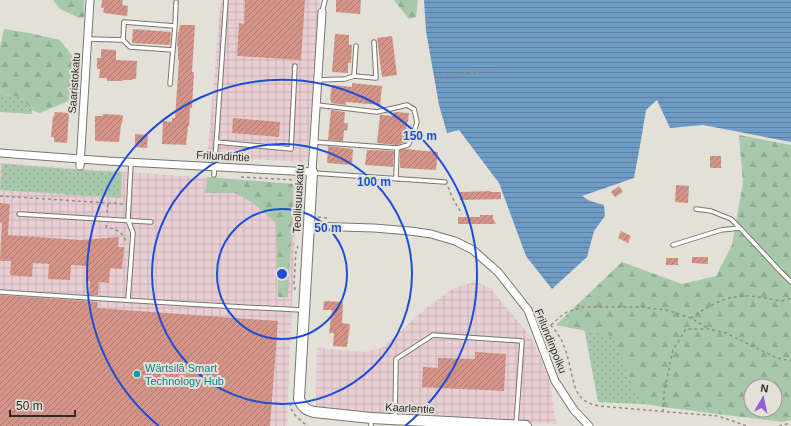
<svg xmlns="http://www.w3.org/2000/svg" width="791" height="426" viewBox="0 0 791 426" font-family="Helvetica,sans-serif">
	<defs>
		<pattern id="industrial-grid" width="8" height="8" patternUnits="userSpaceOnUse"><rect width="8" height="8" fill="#e9cfd4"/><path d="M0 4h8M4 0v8" fill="none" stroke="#c8b2b6"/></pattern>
		<pattern id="green-dots" width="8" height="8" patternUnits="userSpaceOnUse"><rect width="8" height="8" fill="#a7c8ab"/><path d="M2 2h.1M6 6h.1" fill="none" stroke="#90ac93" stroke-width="1.8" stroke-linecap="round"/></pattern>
		<pattern id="forest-firs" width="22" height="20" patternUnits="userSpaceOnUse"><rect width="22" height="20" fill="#a7c8ab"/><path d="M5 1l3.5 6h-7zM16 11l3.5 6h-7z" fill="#90ac93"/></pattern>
		<pattern id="water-rules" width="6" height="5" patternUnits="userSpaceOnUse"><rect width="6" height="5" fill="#6e9cc5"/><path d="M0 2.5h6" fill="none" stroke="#5b7fa0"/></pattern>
		<pattern id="building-hatch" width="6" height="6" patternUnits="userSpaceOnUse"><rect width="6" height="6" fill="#d49588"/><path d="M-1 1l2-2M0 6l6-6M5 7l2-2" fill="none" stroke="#ac7a6f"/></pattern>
	</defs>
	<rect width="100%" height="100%" fill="#e2e0d7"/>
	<path fill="url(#industrial-grid)" d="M221,0H320L307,162L207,157Z
		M0,163L298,184L290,346L287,426H0Z
		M475,282L489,287L531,337L549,376L556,424L316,409L317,348L363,352L382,348L425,309L454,288Z"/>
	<path fill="url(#green-dots)" d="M0,89L4,95L20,97L32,110V114L0,112Z
		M2,164L122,173L121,198L0,190Z
		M581,311L640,312L658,405L598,402Z"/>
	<path fill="url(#forest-firs)" fill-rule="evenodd" d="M53,0H84V17L79,18L60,9Z
		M394,0H418L416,17L409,19Z
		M4,29L29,33L60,40L74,58L77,73L73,96L66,102L40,113L32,110L20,97L4,95L0,89V47Z
		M739,135L791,145V420L783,422L662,407L641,403L612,336L556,325L622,262L682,284L716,276L732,245L743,183ZM751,386H775V410H751Z
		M207,177L293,184V201L288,297H278L276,223L253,203L235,193H205Z"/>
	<path fill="url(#water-rules)" d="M424,0H791V142L703,125L670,128L657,100L646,110L641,140L634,178L582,196L590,201L604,205L605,216L594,231L587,257L552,289L526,256L499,183L459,130L447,133L439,105L426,31Z"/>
	<path fill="url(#building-hatch)" d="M102,0H123L122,5L128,6L127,16L103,13L104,8H101Z
		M245,0H305L301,60L237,56L239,23L244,24Z
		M336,0H361L360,14L336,12Z
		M180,25H195L192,72H194L192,108H190L189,126H188L186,145L162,144L163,121L172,122V118H175L179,60H178V46H177L178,32H179Z
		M133,29L171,32L170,45L132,43Z
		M335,34L349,35V45H352L351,63H348V73L332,72Z
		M392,36L397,75L382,77L377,38Z
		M101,49L116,50V60L137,61L136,79H132V80H123V81H107V78H99L100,69H97V58H101Z
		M352,83L382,86L380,105L346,102V105L331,103V100H330L332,85L352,87Z
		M331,110L345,112L344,123H348L347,131L344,130L343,141L328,140Z
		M55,112L69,113L67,143L54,142V137H51L53,116H54Z
		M394,112L409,113L408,122H407L405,142L397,145L377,143L380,115L394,116Z
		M103,114L123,115L122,124H121L119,142L95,141V116H103Z
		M233,118L280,122L279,137L232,133Z
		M135,134L148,135L147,148L135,147Z
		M328,146L353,149L352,165L327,163Z
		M404,149L438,152L436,170L400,168V150Z
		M367,150L394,151L393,167L365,165Z
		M710,156H721V168H710Z
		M676,185L689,186L688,203L675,202Z
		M619,186L623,192L615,197L611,192Z
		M491,191V192H501V199L460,200L459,192Z
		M0,203L10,204L8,235L81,240L119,237L118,247H124L122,269L110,268L109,283L99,282L98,295H89L90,281H86L87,266L71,265L70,280L48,279L49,264L33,263L32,277L10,275L11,261H0L2,223L0,222Z
		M480,215H493V219L496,224H458V217H480Z
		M621,231L631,236L628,243L618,238Z
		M692,257H708V264L692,263Z
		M666,258H678V265H666Z
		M0,295L98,302L97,308L278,321L270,426H0Z
		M324,301L343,302L342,323L350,324L347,347L333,346L334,333H329L332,310H323Z
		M475,352L506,354L504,391L422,387L423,367L438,368V358L475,359Z"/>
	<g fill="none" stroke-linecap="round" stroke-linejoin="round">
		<defs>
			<path id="lane" d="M322,12L325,0
				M88,39L123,40L124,22L175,26L176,2
				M123,40L130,47L173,50
				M354,76L356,46
				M318,80L345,79L354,76L376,78L374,42
				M170,84L175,26
				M317,105L377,112L407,105L414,109L417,122L413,135L408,145L397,148L396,179
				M216,142L291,149L295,66
				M314,142L397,148
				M313,173L445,182
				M214,175L226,0
				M696,209L711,211L731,219L740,228L781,272L791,282
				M19,214L151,222
				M673,245L721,230L740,228
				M0,292C101,299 201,305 302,310
				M128,300L133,233L128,220L131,162
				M395,418L396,359L433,335L522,341L516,424
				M371,426V419"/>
			<path id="street" d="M0,153L107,161L312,172L322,12
				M80,166L90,0
				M309,226L374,228L410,231L431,234L455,241L473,250L498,272L528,310L555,381L574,410L589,426"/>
			<path id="secondary" d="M312,172L299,399C302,407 306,410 314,412L371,418L526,426"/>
		</defs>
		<use href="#lane" stroke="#78766e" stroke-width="5.5"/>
		<use href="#street" stroke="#78766e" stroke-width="9"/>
		<use href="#secondary" stroke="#78766e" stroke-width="12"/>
		<path stroke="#8e8d86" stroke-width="1.5" stroke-dasharray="3 3" stroke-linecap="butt" d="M434,76L500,70
			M241,177L296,180L300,182L302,185
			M448,187L454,201L462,214
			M0,196L124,204
			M107,213L108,203
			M318,217L327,218
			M106,225V227C116,229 121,231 126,241
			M295,290L294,284L296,251L298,246
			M538,312C545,320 554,327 559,336C569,352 570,373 576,390C582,401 587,403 599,406L718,416L747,426
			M691,318C708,306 725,296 746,296C757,296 769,299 781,301L785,300L791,298
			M551,325L561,316L567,312L583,307H642L666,310L691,318L709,329
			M290,403C290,413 301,421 308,426
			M663,412L664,393L673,350L686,329H709L726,333L777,358L791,361
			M779,426L791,423"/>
		<use href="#lane" stroke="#fff" stroke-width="3.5"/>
		<use href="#street" stroke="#fff" stroke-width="7"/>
		<use href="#secondary" stroke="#fff" stroke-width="10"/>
	</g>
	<g fill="none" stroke="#1d4ed8" stroke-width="2">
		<circle cx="282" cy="274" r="65"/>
		<circle cx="282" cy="274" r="130"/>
		<path d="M159 426A195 195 0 1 1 405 426"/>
	</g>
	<circle fill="#0f9aa8" stroke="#e2e0d7" stroke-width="1.5" cx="137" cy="374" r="4"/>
	<g text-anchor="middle" stroke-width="4" stroke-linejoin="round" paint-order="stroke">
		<g font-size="11" fill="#2c2b28" stroke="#e2e0d7">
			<text transform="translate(74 83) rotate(-86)" y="4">Saaristokatu</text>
			<text transform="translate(223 156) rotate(3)" y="4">Frilundintie</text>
			<text transform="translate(298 199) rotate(-87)" y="4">Teollisuuskatu</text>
			<text transform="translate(551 341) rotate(68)" y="4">Frilundinpolku</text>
			<text transform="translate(410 408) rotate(3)" y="4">Kaarlentie</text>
		</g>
		<g font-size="11" fill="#0d838f" stroke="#e2e0d7" text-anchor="start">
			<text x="145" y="372">Wärtsilä Smart<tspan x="145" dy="13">Technology Hub</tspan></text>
		</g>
	</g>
	<circle cx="282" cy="274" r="6" fill="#1d4ed8" stroke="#e2e0d7" stroke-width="2"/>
	<g font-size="12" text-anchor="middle" font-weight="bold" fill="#1d4ed8" stroke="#e2e0d7" stroke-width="4" stroke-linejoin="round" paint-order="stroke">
		<text x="420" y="140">150 m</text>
		<text x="374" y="186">100 m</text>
		<text x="328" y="232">50 m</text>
	</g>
	<g transform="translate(763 398) rotate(9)"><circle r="19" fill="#e2e0d7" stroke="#999891"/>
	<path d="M0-3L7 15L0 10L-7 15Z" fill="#925fd9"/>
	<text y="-6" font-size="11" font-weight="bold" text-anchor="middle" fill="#2c2b28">N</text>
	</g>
	<path d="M10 410v6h65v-6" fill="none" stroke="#2c2b28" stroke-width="2"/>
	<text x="16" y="410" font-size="12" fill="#2c2b28" stroke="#e2e0d7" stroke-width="3" paint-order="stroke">50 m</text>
</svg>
